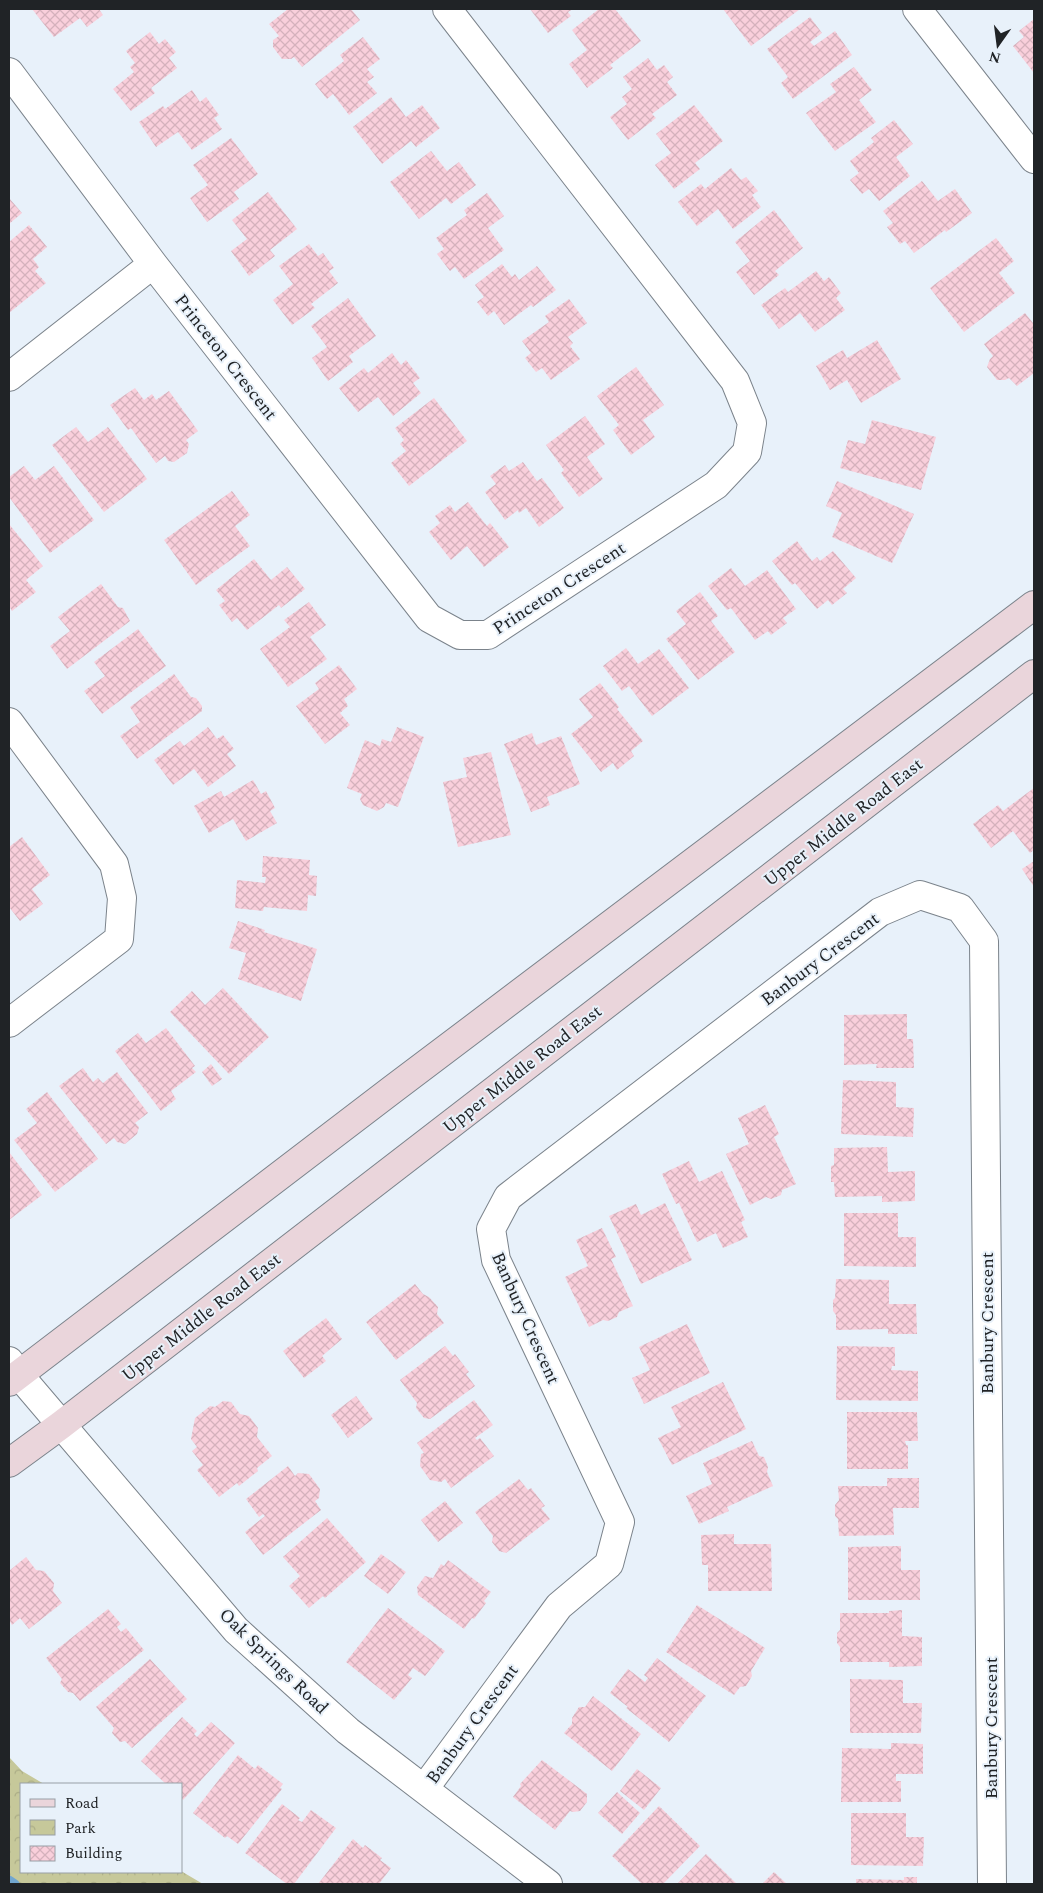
<svg xmlns="http://www.w3.org/2000/svg" width="1043" height="1893" viewBox="0 0 1043 1893" font-family="Spectral,serif">
	<defs>
		<pattern id="park-crowns" width="20" height="18" patternUnits="userSpaceOnUse" patternTransform="scale(1.25)"><rect width="20" height="18" fill="#c6c89a"/><path d="M2 6a3 3 0 1 1 6 0M12 15a3 3 0 1 1 6 0" fill="none" stroke="#aaac85"/></pattern>
		<pattern id="building-cross-hatch" width="8" height="8" patternUnits="userSpaceOnUse" patternTransform="scale(1.25)"><rect width="8" height="8" fill="#f9cfdb"/><path d="M0 0l8 8M0 8l8-8" fill="none" stroke="#d5b1bc"/></pattern>
	</defs>
	<rect width="100%" height="100%" fill="#e8f1fa"/>
	<path fill="url(#park-crowns)" d="M9,1757L22,1771L44,1784H21V1872L181,1871L203,1884H9Z"/>
	<g fill="none" stroke-linecap="round" stroke-linejoin="round">
		<path stroke="#71a6cf" stroke-width="9" d="M9,1880L15,1884"/>
	</g>
	<path fill="url(#building-cross-hatch)" d="M32,9H99L103,15L87,27L80,18L54,37Z
		M288,9H351L360,20L302,67L294,57L291,59H282L273,47V40L279,36L269,24Z
		M530,9H573L568,12L571,16L548,33Z
		M599,9H615L641,41L610,65L613,68L587,88L569,64L587,50L572,30Z
		M723,9H800L751,46Z
		M810,17L822,33L810,42L814,46L835,31L852,55L793,99L781,83L788,77L767,49Z
		M1034,19V73L1013,46L1024,37L1019,31Z
		M150,32L159,44L165,39L176,52L169,58L177,68L151,88L155,93L131,111L113,89L134,72L130,67L135,63L126,51Z
		M363,37L380,59L367,69L374,77L367,82L377,93L349,115L333,94L327,99L315,84L344,61L340,55Z
		M648,58L657,70L664,65L673,77L667,82L677,95L652,114L656,118L628,140L610,117L627,104L622,97L632,89L623,77Z
		M854,67L872,90L859,100L876,122L835,151L806,113L836,92L830,84Z
		M192,90L200,102L206,97L219,115L214,118L222,129L192,150L178,132L156,147L139,122L163,106L165,109Z
		M391,97L406,117L422,105L440,128L416,147L411,141L382,164L353,127Z
		M694,105L723,141L695,163L700,169L674,189L655,165L671,153L656,134Z
		M894,120L913,144L896,157L910,176L879,201L869,189L862,194L850,180L859,173L850,161L874,142L871,138Z
		M231,138L258,174L234,192L239,199L207,222L190,198L208,185L193,165Z
		M431,151L447,171L459,162L476,185L451,204L446,198L419,219L390,182Z
		M731,168L741,180L746,177L758,191L752,195L761,207L733,229L718,209L697,226L678,202L701,184L705,189Z
		M922,181L938,201L955,189L972,213L946,232L945,230L914,253L905,241L900,244L887,227L893,223L883,211Z
		M268,192L297,229L270,250L275,256L249,276L231,251L247,239L232,220Z
		M487,193L504,216L488,228L504,250L464,279L455,267L450,271L437,254L444,249L436,238L467,215L464,210Z
		M9,198L22,213L9,224Z
		M774,210L803,248L775,271L779,275L754,295L736,272L750,261L735,242Z
		M29,225L47,247L33,259L39,267L35,271L46,283L9,313V242Z
		M996,238L1014,261L999,273L1015,293L964,332L930,288Z
		M309,244L318,256L323,253L334,268L329,271L338,283L311,304L315,308L292,325L273,300L293,284L279,266Z
		M502,264L512,277L515,274L519,280L537,266L556,290L533,307L531,305L504,325L494,311L488,316L477,302L484,297L475,285Z
		M816,271L824,281L829,277L841,293L836,298L845,310L815,332L800,313L779,329L761,305L785,288L788,292Z
		M348,298L376,336L349,356L353,362L328,381L312,358L327,347L311,326Z
		M569,299L587,323L568,337L573,343L570,346L580,359L551,380L542,368L536,372L525,358L531,353L522,341L549,322L545,316Z
		M1025,313L1033,323L1034,322V373L1017,386L1009,378L1005,380H997L987,367L990,359L993,356L984,344Z
		M877,340L901,379L861,403L847,380L830,390L816,366L843,350L847,358Z
		M392,353L401,365L406,360L420,378L413,383L421,393L393,416L378,397L358,412L339,388L364,368L368,373Z
		M636,367L664,405L643,420L655,437L631,455L613,430L619,425L597,396Z
		M135,388L144,400L152,394L156,400L169,391L198,431L186,440L189,444L187,453L174,462L168,461L165,456L156,463L131,428L128,430L110,405Z
		M434,398L467,441L409,486L391,463L406,451L400,444L404,440L395,428Z
		M585,416L605,444L587,457L603,479L579,497L561,473L564,470L546,445Z
		M872,420L936,437L921,490L840,468L848,440L865,444Z
		M76,427L88,442L108,427L147,479L104,512L52,445Z
		M523,462L537,481L542,478L564,508L539,527L526,508L519,513L518,510L505,520L485,492L496,484L490,476L505,465L509,471Z
		M24,466L35,480L54,466L94,520L50,553L9,497V477Z
		M837,481L914,514L892,563L832,537L842,513L826,506Z
		M232,491L250,515L235,526L250,546L196,585L164,540Z
		M468,502L487,526L490,523L509,547L484,567L467,546L451,560L429,532L440,523L435,516L450,505L455,512Z
		M9,524L43,566L26,580L36,592L12,611L9,606Z
		M797,541L812,561L817,557L820,561L833,551L856,578L843,589L847,593L832,605L828,600L817,609L795,583L792,585L772,561Z
		M254,559L271,580L287,567L305,589L281,608L279,605L247,630L237,618L232,622L219,605L225,601L216,590Z
		M731,568L745,586L767,570L796,609L783,618L787,623L771,635L768,631L755,640L731,608L727,610L708,586Z
		M101,584L118,607L123,608L130,621L67,669L50,646L70,631L58,617Z
		M700,592L718,616L711,621L735,652L698,680L666,639L686,624L676,611Z
		M309,602L326,625L310,637L327,659L288,687L260,649L290,627L284,620Z
		M138,629L166,666L102,714L84,691L105,676L94,662Z
		M626,648L638,664L659,649L689,688L652,716L629,686L622,691L603,666Z
		M339,665L357,689L344,699L348,706L340,713L350,725L325,744L296,706L319,689L315,683Z
		M174,674L191,697L196,698L202,706V711L137,759L120,736L140,722L130,707Z
		M600,683L619,707L617,709L643,741L631,751L634,756L617,770L613,763L601,772L571,734L593,717L579,699Z
		M208,727L217,739L223,735L234,749L227,754L236,766L208,787L194,769L173,785L154,760L180,741L184,746Z
		M397,727L424,737L398,807L386,803L384,807L377,811L363,805L360,799L362,794L347,788L365,740L380,746L382,739L391,742Z
		M532,733L536,745L561,736L580,784L547,797L550,805L531,812L504,744Z
		M491,752L511,835L458,847L443,782L467,777L463,758Z
		M253,780L261,794L266,791L275,808L270,811L277,823L246,841L233,819L209,833L194,806L221,791L224,797Z
		M1034,788V850L1030,853L1013,831L991,848L973,824L998,805L1003,811Z
		M22,837L50,875L32,889L43,904L20,921L9,907V847Z
		M263,856L310,860L309,875L317,876L316,896L308,895L307,911L264,907L263,911L235,908L237,880L265,883L266,877H262Z
		M1034,861V887L1022,869Z
		M238,921L265,930L264,932L317,949L301,1001L238,979L246,953L229,948Z
		M223,988L269,1037L229,1074L170,1012L192,991L205,1005Z
		M907,1014V1039H913L914,1068H876L877,1064L844,1065V1015Z
		M166,1028L195,1066L192,1068L196,1072L171,1091L176,1099L161,1111L115,1051L138,1033L146,1043Z
		M211,1064L222,1079L212,1086L202,1072Z
		M83,1068L93,1082L98,1078L103,1083L117,1072L148,1113L135,1123L139,1127L137,1134L125,1144L117,1142L114,1138L106,1144L59,1086Z
		M843,1080L896,1082V1107L914,1108L913,1137L841,1134Z
		M47,1092L98,1159L55,1192L14,1140L37,1123L26,1109Z
		M765,1105L779,1134L774,1137L796,1184L782,1190L781,1195L771,1199L766,1197L750,1205L726,1154L749,1144L738,1118Z
		M887,1147L888,1172L915,1171V1201L882,1202V1196L835,1197L834,1182H831V1166L834,1165V1148Z
		M9,1152L42,1195L9,1220Z
		M689,1161L699,1182L722,1171L745,1220L741,1222L748,1237L723,1248L716,1233L697,1242L679,1203L676,1204L662,1174Z
		M665,1203L692,1260L641,1284L609,1216L636,1204L641,1215Z
		M844,1213H898V1237H916V1267L844,1266Z
		M602,1228L616,1257L611,1259L633,1306L619,1312L617,1317L608,1321L603,1320L589,1327L565,1277L588,1266L576,1240Z
		M836,1279L889,1280V1304H916L917,1334H888V1329L836,1330V1315L833,1311V1300L835,1298Z
		M415,1284L423,1294L429,1297L438,1307L437,1314L444,1323L396,1360L366,1322Z
		M326,1318L342,1339L322,1356L326,1361L304,1378L283,1351Z
		M687,1324L710,1373L644,1404L632,1378L650,1370L639,1347Z
		M445,1346L453,1356L455,1354L469,1372L466,1374L475,1386L430,1419L424,1418L416,1408L417,1403L400,1380Z
		M837,1346L895,1347V1366H892L891,1370L918,1371V1401L836,1400Z
		M723,1382L746,1429L672,1465L658,1438L681,1427L671,1407Z
		M356,1396L373,1419L348,1438L331,1415Z
		M474,1400L493,1425L475,1438L477,1440L480,1438L494,1456L451,1488L445,1479L441,1482L430,1480L420,1466L421,1454L424,1453L417,1443Z
		M223,1401L231,1402L240,1414L249,1416L258,1428L257,1437L272,1456L257,1468L258,1471L239,1486L237,1483L219,1497L197,1470L203,1465L192,1451L197,1447L191,1439L195,1418L210,1406L215,1407Z
		M847,1412H917L918,1441H905L906,1445H908V1469H847Z
		M752,1441L759,1456L764,1457L768,1467L767,1472L773,1486L727,1507L729,1511L699,1524L686,1496L712,1484L703,1463Z
		M288,1466L295,1476L298,1473L309,1474L320,1489L319,1498L315,1501L321,1510L263,1555L245,1532L265,1516L263,1514L259,1517L246,1499Z
		M887,1478H919V1508H893L894,1535L839,1536L838,1519L835,1516V1505L839,1500L838,1486H887Z
		M519,1479L528,1490L531,1488L545,1506L541,1508L550,1519L506,1553L499,1551L492,1542L493,1536L475,1512Z
		M445,1501L463,1523L438,1542L421,1520Z
		M327,1518L366,1562L325,1598L323,1596L309,1608L289,1586L300,1576L283,1557Z
		M734,1534V1544H771L772,1591H708V1565H702L701,1535Z
		M901,1546V1570H920V1600H848V1547Z
		M381,1554L406,1572L388,1594L364,1576Z
		M26,1557L36,1570L44,1571L54,1583L53,1591L62,1603L29,1629L20,1618L12,1625L9,1620V1571Z
		M448,1560L491,1592L484,1601L486,1603L474,1619L472,1618L464,1629L418,1595L417,1587L425,1576L433,1578L441,1564L444,1566Z
		M697,1605L765,1648L751,1671L752,1676L746,1686L740,1687L734,1695L666,1652Z
		M388,1608L445,1651L425,1676L413,1668L408,1675L412,1678L394,1700L346,1662Z
		M108,1609L121,1624L117,1627L121,1632L126,1628L144,1650L80,1701L73,1693L68,1692L60,1683L62,1679L46,1658Z
		M902,1610V1636L922,1637V1666L889,1667V1662H840V1647L837,1643V1633L840,1630V1613H889V1611Z
		M657,1658L706,1696L669,1742L626,1708L628,1707L610,1693L628,1669L645,1682L648,1678L644,1675Z
		M150,1659L187,1699L132,1748L125,1741L120,1742L112,1733L114,1728L96,1707Z
		M850,1679L903,1680V1703H922L921,1733H850Z
		M593,1696L641,1734L612,1771L564,1733L572,1724V1718L579,1707H585Z
		M182,1717L197,1731L194,1734L197,1737L211,1722L235,1743L183,1800L181,1798V1784H166L141,1761Z
		M891,1743L923,1744V1774H896V1781H901V1802H841L842,1748L891,1749Z
		M238,1755L255,1769L258,1765L283,1784L280,1788L282,1789L238,1844L227,1836L225,1838L193,1813Z
		M542,1760L587,1794V1802L580,1811L573,1812L570,1811L555,1830L513,1797L521,1786L520,1784Z
		M637,1769L661,1788L644,1810L620,1791Z
		M617,1792L640,1813L622,1834L598,1813Z
		M282,1804L300,1818L298,1820L302,1822L311,1810L336,1828L294,1884H287L245,1853Z
		M659,1806L700,1846L663,1884H642L612,1856Z
		M851,1813H906V1837H924L923,1866L851,1865Z
		M353,1839L363,1848L365,1845L382,1858L380,1860L391,1868L379,1884H318Z
		M706,1854L737,1884H677Z
		M774,1872L787,1884H762Z
		M904,1877H917V1884H856V1879L904,1880Z"/>
	<g fill="none" stroke-linecap="round" stroke-linejoin="round">
		<defs>
			<path id="minor" d="M917,9L1034,159
				M9,72L153,264L429,618L460,635H488L716,485L747,452L752,423L735,381L447,9
				M9,377L153,264
				M9,722L114,864L122,898L119,939L9,1023
				M9,1361L19,1375L236,1630L348,1731L548,1884
				M424,1789L559,1606L609,1564L620,1522L496,1260L491,1229L508,1197L880,912L920,895L960,908L984,941L992,1884"/>
			<path id="secondary" d="M9,1382L393,1089L1034,605
				M9,1463L61,1425L1034,674"/>
		</defs>
		<use href="#minor" stroke="#7b838b" stroke-width="30"/>
		<use href="#secondary" stroke="#7b838b" stroke-width="30"/>
		<use href="#minor" stroke="#fff" stroke-width="28"/>
		<use href="#secondary" stroke="#ead5db" stroke-width="28"/>
	</g>
	<g text-anchor="middle" stroke-width="4" stroke-linejoin="round" paint-order="stroke">
		<g font-size="18" fill="#202326" stroke="#e8f1fa">
			<text transform="translate(226 357) rotate(52)" y="6">Princeton Crescent</text>
			<text transform="translate(559 588) rotate(-33)" y="6">Princeton Crescent</text>
			<text transform="translate(843 822) rotate(-38)" y="6">Upper Middle Road East</text>
			<text transform="translate(820 959) rotate(-37)" y="6">Banbury Crescent</text>
			<text transform="translate(522 1069) rotate(-38)" y="6">Upper Middle Road East</text>
			<text transform="translate(201 1317) rotate(-38)" y="6">Upper Middle Road East</text>
			<text transform="translate(526 1318) rotate(66)" y="6">Banbury Crescent</text>
			<text transform="translate(987 1323) rotate(-90)" y="6">Banbury Crescent</text>
			<text transform="translate(274 1661) rotate(44)" y="6">Oak Springs Road</text>
			<text transform="translate(472 1724) rotate(-54)" y="6">Banbury Crescent</text>
			<text transform="translate(991 1728) rotate(-90)" y="6">Banbury Crescent</text>
		</g>
	</g>
	<rect width="1043" height="1893" fill="none" stroke="#202326" stroke-width="20"/>
	<rect x="20" y="1783" width="162" height="90" fill="#e8f1fa" stroke="#989fa5"/>
	<rect x="30" y="1799" width="25" height="8" fill="#ead5db" stroke="#989fa5"/>
	<text x="65" y="1808" font-size="15" fill="#202326">Road</text>
	<rect x="30" y="1820" width="25" height="15" fill="url(#park-crowns)" stroke="#989fa5"/>
	<text x="65" y="1833" font-size="15" fill="#202326">Park</text>
	<rect x="30" y="1846" width="25" height="15" fill="url(#building-cross-hatch)" stroke="#989fa5"/>
	<text x="65" y="1858" font-size="15" fill="#202326">Building</text>
	<g transform="translate(998 45) rotate(194)" stroke="#e8f1fa" stroke-width="4" paint-order="stroke">
	<path d="M0-4L9 19L0 12L-9 19Z" fill="#202326"/>
	<text y="-8" font-size="14" font-weight="bold" text-anchor="middle" fill="#202326">N</text>
	</g>
</svg>
